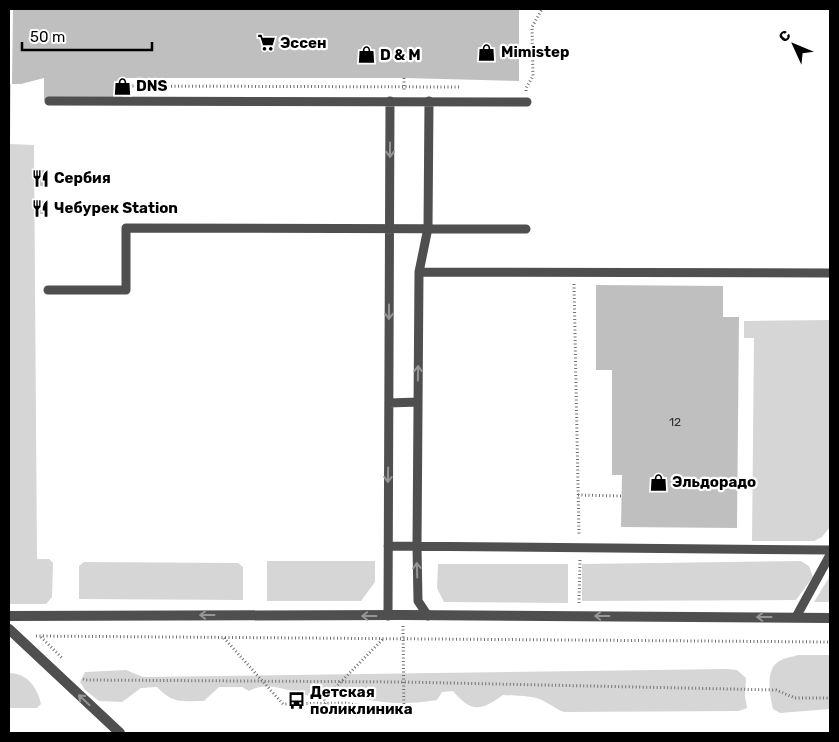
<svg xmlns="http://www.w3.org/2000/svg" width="839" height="742" viewBox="0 0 839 742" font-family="Rubik,sans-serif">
	<rect width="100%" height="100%" fill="#fff"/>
	<path fill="#d6d6d6" d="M11,84L10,144L34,145L37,559H49L53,563L52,597L46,604H9V85Z
		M830,320V527L822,537L814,541H752L754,338H744V321Z
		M267,561H375V582L361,601H267Z
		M801,561L809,566L813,577L796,600L582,601V564Z
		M84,562L238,563L243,567V600L79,599V566Z
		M438,564H568V603L444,602L437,588Z
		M830,576V602H814Z
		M798,655H830V709L780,713L773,709C770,696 765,670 778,662C783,658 792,657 798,655Z
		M727,669L737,670L746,678L745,696L747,708L739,711L564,712C555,709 548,702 539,699C528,695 514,696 503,695C481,711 471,713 453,691L442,692L437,700C414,704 392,704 369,700C364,699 359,697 354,697C341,695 328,698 315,697C294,694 269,679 249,691L242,687H219L204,701C181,701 173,704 157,687L141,688L122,702L99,701L85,690L80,682L85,672L126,670L143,677Z
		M9,673C27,673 38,688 41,704L37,708H9Z"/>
	<path fill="#bfbfbf" d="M13,9H519V81L404,78H122V100H44V78L21,84H12Z
		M34,170H44V186H35Z
		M37,201H44L43,214H37Z
		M596,285L723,286V317H739L737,528L621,527L622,475H612V370H596Z"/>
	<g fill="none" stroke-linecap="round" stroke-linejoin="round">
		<path stroke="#717171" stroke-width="3" stroke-dasharray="1 2.5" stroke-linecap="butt" d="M148,78V88
			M404,78V90
			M122,86L459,87
			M526,91V88L533,76L532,27L542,9
			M574,284L579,535
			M578,495L622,496
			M579,603L580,559
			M403,626L404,717
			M36,636L830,642
			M41,637L63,659
			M224,638L283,704L345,703L404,713
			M83,679L85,680L403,682L776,690L795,698H830
			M325,704L324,699L383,639"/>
		<path stroke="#4f4f4f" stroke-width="9" d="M49,101L527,102
			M419,272L830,273
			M48,290H126V228L526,229
			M389,403L418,402
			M388,546L830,550
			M388,616L390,101
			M428,616L418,601L417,546L419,272L428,228L429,101
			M796,617L830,555"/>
		<path stroke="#4f4f4f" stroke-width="10" d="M9,616L402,615L830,618
			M9,629L120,733"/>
	</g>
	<defs><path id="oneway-shaft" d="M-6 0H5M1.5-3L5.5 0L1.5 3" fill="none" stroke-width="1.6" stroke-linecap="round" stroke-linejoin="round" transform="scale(1.25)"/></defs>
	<g stroke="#959595">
		<use href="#oneway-shaft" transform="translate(390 150) rotate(90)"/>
		<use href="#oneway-shaft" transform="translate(389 312) rotate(90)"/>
		<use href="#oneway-shaft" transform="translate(418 373) rotate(-89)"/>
		<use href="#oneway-shaft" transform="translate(388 475) rotate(91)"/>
		<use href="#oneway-shaft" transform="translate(417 570) rotate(-92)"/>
		<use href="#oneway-shaft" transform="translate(207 615) rotate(-180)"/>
		<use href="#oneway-shaft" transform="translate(369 616) rotate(-180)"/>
		<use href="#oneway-shaft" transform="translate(602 616) rotate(-180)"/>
		<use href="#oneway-shaft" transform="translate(764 617) rotate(-180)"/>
		<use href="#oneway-shaft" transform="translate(84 700) rotate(-137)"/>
	</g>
	<defs>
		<symbol id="supermarket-bare" viewBox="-9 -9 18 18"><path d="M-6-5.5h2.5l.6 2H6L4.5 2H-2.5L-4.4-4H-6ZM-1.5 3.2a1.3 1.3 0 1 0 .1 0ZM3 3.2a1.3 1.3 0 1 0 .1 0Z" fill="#000" stroke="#fff" stroke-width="2.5" paint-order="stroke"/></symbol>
		<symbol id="shop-bare" viewBox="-9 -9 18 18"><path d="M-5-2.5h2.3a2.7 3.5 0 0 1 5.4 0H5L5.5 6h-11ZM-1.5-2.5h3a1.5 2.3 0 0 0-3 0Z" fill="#000" stroke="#fff" stroke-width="2.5" paint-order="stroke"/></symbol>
		<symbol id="restaurant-bare" viewBox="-9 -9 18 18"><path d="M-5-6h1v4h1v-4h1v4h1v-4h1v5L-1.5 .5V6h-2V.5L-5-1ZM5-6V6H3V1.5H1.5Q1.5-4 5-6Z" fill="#000" stroke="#fff" stroke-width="2.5" paint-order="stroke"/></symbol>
		<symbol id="bus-bare" viewBox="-9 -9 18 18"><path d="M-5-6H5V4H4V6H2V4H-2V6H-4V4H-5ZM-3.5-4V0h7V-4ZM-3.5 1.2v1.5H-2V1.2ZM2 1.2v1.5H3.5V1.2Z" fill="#000" stroke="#fff" stroke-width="2.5" paint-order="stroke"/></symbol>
	</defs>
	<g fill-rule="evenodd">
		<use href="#supermarket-bare" x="254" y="30" width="25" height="25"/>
		<use href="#shop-bare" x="474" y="40" width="25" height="25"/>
		<use href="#shop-bare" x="354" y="42" width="25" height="25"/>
		<use href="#shop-bare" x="110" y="74" width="25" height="25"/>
		<use href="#restaurant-bare" x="28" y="166" width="25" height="25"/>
		<use href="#restaurant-bare" x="28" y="196" width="25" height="25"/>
		<use href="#shop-bare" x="646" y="470" width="25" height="25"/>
		<use href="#bus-bare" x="284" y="688" width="25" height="25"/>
	</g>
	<g text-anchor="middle" stroke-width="4.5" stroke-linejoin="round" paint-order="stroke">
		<g font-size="12" fill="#303030">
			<text x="675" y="426">12</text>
		</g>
		<g font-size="15" font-weight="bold" fill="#000" stroke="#fff" text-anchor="start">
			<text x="280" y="48">Эссен</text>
			<text x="501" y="57">Mimistep</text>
			<text x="380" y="60">D &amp; M</text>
			<text x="136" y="91">DNS</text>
			<text x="54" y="183">Сербия</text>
			<text x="54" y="213">Чебурек Station</text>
			<text x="672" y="487">Эльдорадо</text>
			<text x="310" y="697">Детская<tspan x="310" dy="17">поликлиника</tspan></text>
		</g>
	</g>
	<rect width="839" height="742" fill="none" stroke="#000000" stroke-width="20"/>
	<g transform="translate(794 45) rotate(314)" stroke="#ffffff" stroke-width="4" paint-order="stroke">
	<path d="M0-4L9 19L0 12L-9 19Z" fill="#000000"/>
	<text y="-8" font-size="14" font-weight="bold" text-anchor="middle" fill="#000000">С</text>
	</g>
	<path d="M22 42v8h130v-8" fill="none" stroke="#000000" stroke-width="2.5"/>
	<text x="30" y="42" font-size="15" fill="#000000" stroke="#ffffff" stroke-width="4" paint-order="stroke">50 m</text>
</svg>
